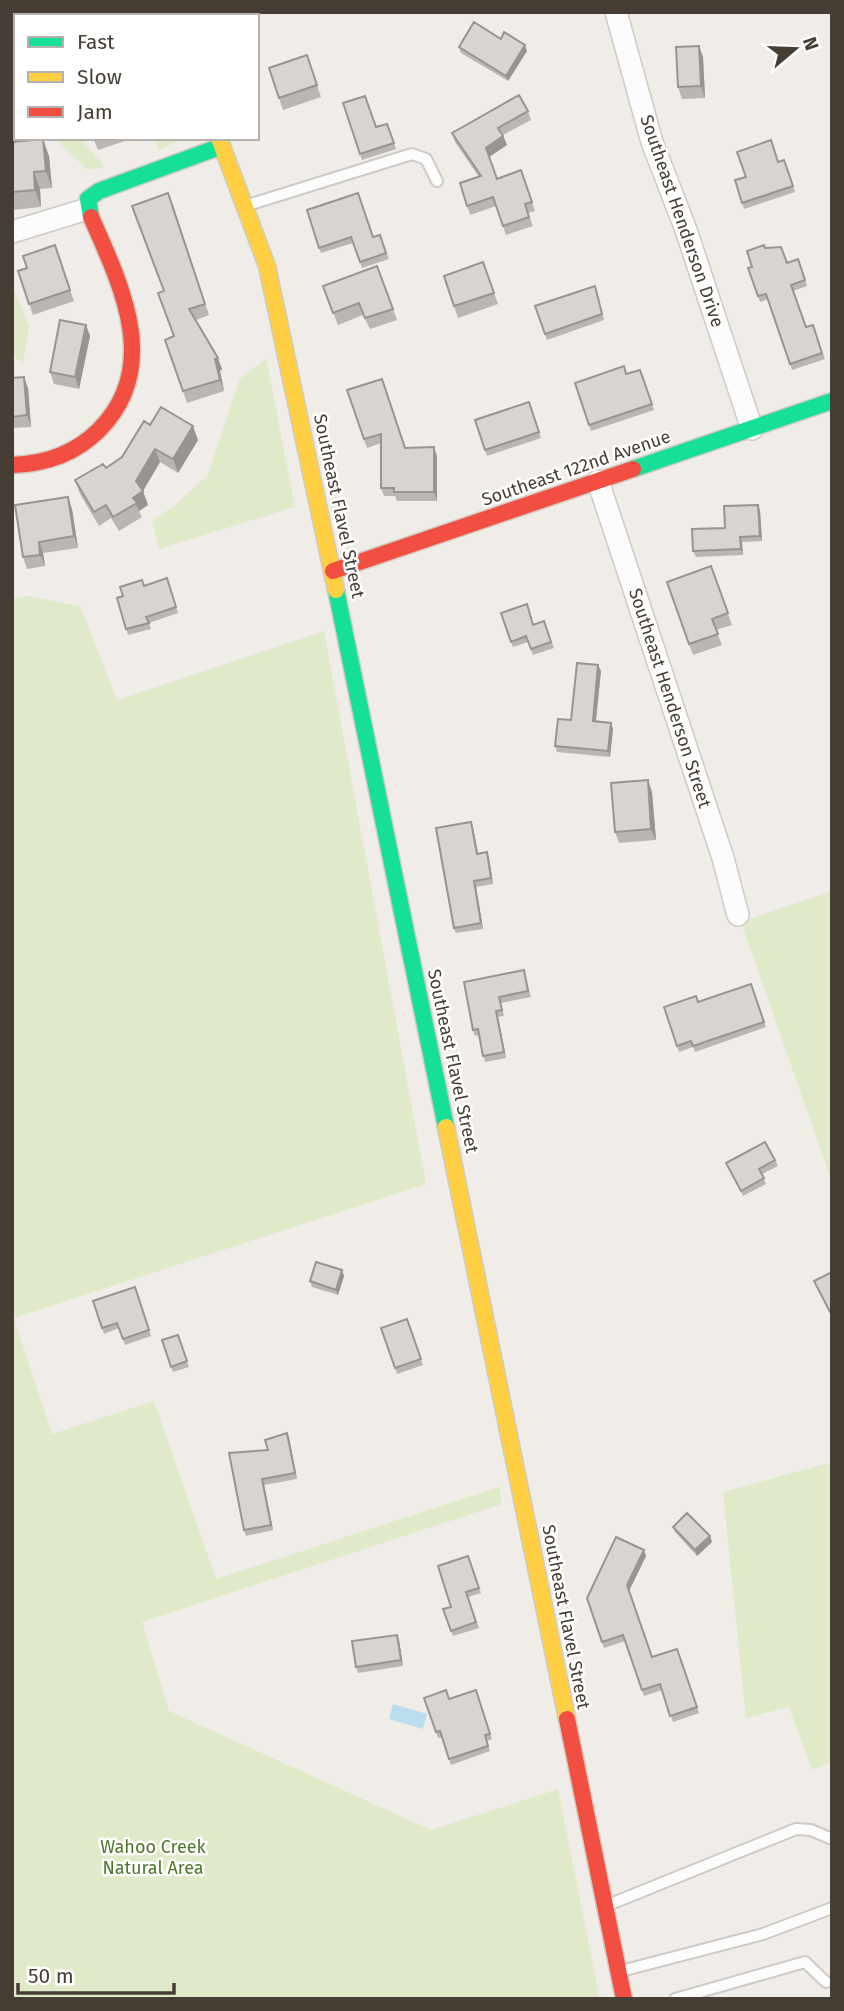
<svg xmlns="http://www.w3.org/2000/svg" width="844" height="2011" viewBox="0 0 844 2011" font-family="'Fira Sans',sans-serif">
	<rect width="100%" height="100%" fill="#f0ede9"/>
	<path fill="#e0eac9" d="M12,12H147L149,16H16V102L12,99Z
		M54,138H80L105,167L88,170Z
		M154,138H185L159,150Z
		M12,283L29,327L23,364L12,354Z
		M266,358L295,507L159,549L152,521L175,505L208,475L240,379Z
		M28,596L80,606L117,700L324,631L426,1184L14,1318L52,1434L154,1401L216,1579L499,1487L502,1504L142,1622L169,1711L431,1830L558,1789L600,1999H12V599Z
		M832,891V1182L741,922Z
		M832,1462V1762L812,1770L789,1707L746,1718L723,1492Z"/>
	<path fill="#b9deef" d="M393,1704L427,1714L423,1729L389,1719Z"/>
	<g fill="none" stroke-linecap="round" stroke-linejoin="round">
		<defs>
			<path id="lane" d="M248,205L412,154L426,159L437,181
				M608,1905L796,1829L811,1830L832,1839
				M621,1971L763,1934L832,1908
				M675,1999L805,1962L826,1982"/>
			<path id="street" d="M616,12L652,142L686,230L752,429
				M12,232L87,209
				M598,481L723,858L738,915"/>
			<path id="fast" d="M91,217L88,199L99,191L222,146
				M633,469L832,401
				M336,590L446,1127"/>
			<path id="slow" d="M172,12L173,16
				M219,138L267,266L336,590
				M446,1127L567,1719"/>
			<path id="jam" d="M12,465C45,464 75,454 99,430C162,367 121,285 91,217
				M333,571L633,469
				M567,1719L624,1999"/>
		</defs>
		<use href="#lane" stroke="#cecbc6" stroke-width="14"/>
		<use href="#street" stroke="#cecbc6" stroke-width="24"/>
		<use href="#fast" stroke="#d1cbc1" stroke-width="19"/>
		<use href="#slow" stroke="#d1cbc1" stroke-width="19"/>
		<use href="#jam" stroke="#d1cbc1" stroke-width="19"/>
		<use href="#lane" stroke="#fdfcfc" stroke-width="10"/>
		<use href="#street" stroke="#fdfcfc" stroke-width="21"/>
		<use href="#fast" stroke="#16e098" stroke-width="16"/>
		<use href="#slow" stroke="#ffcf43" stroke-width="16"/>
		<use href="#jam" stroke="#f24e42" stroke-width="16"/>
	</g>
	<path fill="#bab6b3" d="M501,39L527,51L508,81L461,53L459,47Z
		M699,46L703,57L705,98L682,99L678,87Z
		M307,55L321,97L283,110L269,68Z
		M343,103L376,127L387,124L396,149L362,160Z
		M528,111L531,120L503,135L507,145L489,157L497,179L521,170L535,211L528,213L533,226L506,235L496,206L470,215L460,183L479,177L455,142L452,133Z
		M93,138H134L98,150Z
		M12,142L49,156L52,188L40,189L41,207L12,210Z
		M784,160L795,192L744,209L735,180Z
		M173,205L209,315L196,320L222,369L220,371L224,391L187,403L165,340L174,336L164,291Z
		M307,210L373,237L380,235L389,259L362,268L353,243L321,253Z
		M55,245L74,301L33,315L18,271L27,268Z
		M765,248L787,263L798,259L807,286L793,291L806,327L813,325L825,359L792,370L768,299L760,302L748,268L752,267Z
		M483,262L498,304L458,318L444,276Z
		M377,266L397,320L370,329L363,315L338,325L323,286Z
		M595,286L604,320L547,340L535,306Z
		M86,325L90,336L79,389L54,384L50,372Z
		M640,370L654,410L591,431L575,383L626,374Z
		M12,378L28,388L31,427L12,428Z
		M347,390L406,448L437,456V501H397L395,496H384L381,488V443L367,448Z
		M529,402L541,438L487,456L475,420Z
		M198,440L178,473L160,462L143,491L148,505L139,511L142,517L119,531L111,518L99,526L80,494L75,480L106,468L122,457Z
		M758,505L760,511L762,541L742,542L743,555L696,557L693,551Z
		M72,509L78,548L43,553L45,566L27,569L23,557Z
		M711,566L732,625L716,630L722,645L693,655L667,582Z
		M167,578L178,613L149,623L151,629L128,635L117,598L144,586Z
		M501,613L533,625L544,621L554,648L533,655L528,642L513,647Z
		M601,671L596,722L611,723L613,729L610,757L557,752L555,746Z
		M652,792L656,840L619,843L615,832Z
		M473,828L478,853L489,858L493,884L476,887L483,929L456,933L454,928Z
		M524,970L531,997L501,1003L504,1016L498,1017L506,1058L485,1062L479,1035L475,1036L473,1030L464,982Z
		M751,984L766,1027L695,1052L693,1047L679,1052L664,1007L698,1002Z
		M775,1160L778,1166L762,1174L766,1184L743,1196L726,1163Z
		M342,1270L344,1276L338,1295L312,1287L310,1281Z
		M135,1287L151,1336L125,1345L119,1328L104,1334L93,1301Z
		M407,1319L423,1365L397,1374L381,1328Z
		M178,1335L189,1367L173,1372L162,1340Z
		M289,1438L297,1479L264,1485L273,1530L246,1536L244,1530L268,1450Z
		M673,1527L710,1536L712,1542L697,1556L675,1532Z
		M644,1550L646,1556L629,1591L652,1657L677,1649L699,1713L673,1722L662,1690L644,1696L625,1641L604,1648L587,1598Z
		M468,1556L481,1593L468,1597L479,1628L453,1636L443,1609L451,1607Z
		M399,1640L403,1666L358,1673L356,1667Z
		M476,1690L492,1739L487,1741L490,1751L451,1765L442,1737L438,1738L424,1698L449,1699Z"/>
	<path fill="#979492" d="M525,45L527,51L508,81L506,76Z
		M699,46L703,57L705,98L701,86Z
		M503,136L507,145L489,157L486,148Z
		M43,139L49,156L52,188L46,171Z
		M34,172L40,189L41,207L35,190Z
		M86,325L90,336L79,389L75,377Z
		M218,358L222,369L220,371L224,391L220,380L215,359Z
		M24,377L28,388L31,427L27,415Z
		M193,426L198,440L178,473L173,459Z
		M434,447L437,456V501L434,492Z
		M155,449L160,462L143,491L148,505L139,511L133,498L136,481Z
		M68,497L72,509L78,548L74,536Z
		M758,505L760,511L762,541L760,536Z
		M740,537L742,542L743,555L741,549Z
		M39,542L43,553L45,566L40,555Z
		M598,665L601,671L595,727L593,721Z
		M611,723L613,729L610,757L608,751Z
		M648,780L652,792L656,840L651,829Z
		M471,822L473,828L479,859L477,854Z
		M487,852L489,858L493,884L491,878Z
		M474,881L476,887L483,929L481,923Z
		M496,1011L498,1017L506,1058L504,1052Z
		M342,1270L344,1276L338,1295L336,1290Z
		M287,1433L289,1438L297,1479L295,1473Z
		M262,1479L264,1485L273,1530L271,1525Z
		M710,1536L712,1542L697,1556L695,1550Z
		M644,1550L646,1556L629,1591L627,1585Z
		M397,1635L399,1640L403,1666L401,1660Z"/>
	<path fill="#d8d4d0" stroke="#979492" stroke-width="2" d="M474,22L501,39L504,32L525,45L506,76L459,47Z
		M699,46L701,86L678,87L676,47Z
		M307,55L317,85L279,98L269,68Z
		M519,95L528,111L498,128L503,136L486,148L497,179L521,170L532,202L525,204L529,217L503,226L493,197L467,206L460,183L481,176L452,133Z
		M365,96L376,127L387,124L394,143L360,154L343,103Z
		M43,139L46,171L34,172L35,190L12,192V142Z
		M771,140L778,162L784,160L793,186L742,203L735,180L746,177L737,152Z
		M168,193L205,304L189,309L218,358L215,359L220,380L183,391L165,340L174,336L158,293L164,291L132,206Z
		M358,193L373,237L380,235L386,253L360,262L351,237L319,248L307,210Z
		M55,245L70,290L29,304L18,271L27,268L23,256Z
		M764,245L765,248L781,247L787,263L798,259L805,280L791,285L806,327L813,325L822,353L790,364L766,294L758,296L748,268L752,267L747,251Z
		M483,262L494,293L454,306L444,276Z
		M377,266L393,309L365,318L359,303L333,313L323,286Z
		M595,286L602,314L545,334L535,306Z
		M60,320L86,325L75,377L50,372Z
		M624,366L626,374L640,370L652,404L589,425L575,383Z
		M24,377L27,415L12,417V378Z
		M382,379L405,448L434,447V492H394V488H381V434L364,439L347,390Z
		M529,402L539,432L485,450L475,420Z
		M161,407L193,426L173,459L155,449L136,481L143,491L133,498L137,503L113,517L106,505L94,512L75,480L103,464L106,468L122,457L144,421L150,425Z
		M68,497L74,536L39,542L40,555L23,557L15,505Z
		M758,505L760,536L740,537L741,549L693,551L692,529L725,528L724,506Z
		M711,566L728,613L712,619L718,634L689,644L667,582Z
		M167,578L176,607L146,617L149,623L126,629L117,598L123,596L120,587L142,580L144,586Z
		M527,604L533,625L544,621L551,642L531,649L526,636L511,642L501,613Z
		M577,663L598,665L593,721L611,723L608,751L555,746L558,719L571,720Z
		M648,780L651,829L615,832L611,783Z
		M471,822L477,854L487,852L491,878L474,881L481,923L454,928L436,828Z
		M524,970L528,991L499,997L502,1010L496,1011L504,1052L483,1056L478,1029L473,1030L464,982Z
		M751,984L764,1022L693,1046L691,1041L677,1046L664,1007L696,996L698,1002Z
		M765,1142L775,1160L759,1169L764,1178L741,1191L726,1163Z
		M316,1262L342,1270L336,1290L310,1281Z
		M832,1272V1311L830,1312L814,1281Z
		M135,1287L149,1330L123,1339L117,1323L102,1328L93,1301Z
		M407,1319L421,1359L395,1368L381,1328Z
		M178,1335L187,1361L171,1367L162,1340Z
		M287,1433L295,1473L262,1479L271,1525L244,1530L229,1453L268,1450L265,1440Z
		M687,1513L710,1536L695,1550L673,1527Z
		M616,1537L644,1550L627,1585L652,1657L677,1649L697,1707L670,1716L660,1684L642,1690L623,1635L602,1642L587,1598Z
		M468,1556L479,1588L466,1592L476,1622L451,1631L443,1609L451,1607L438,1566Z
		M397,1635L401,1660L356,1667L352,1641Z
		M446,1690L449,1699L476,1690L490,1734L485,1735L488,1746L449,1759L440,1731L436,1732L424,1698Z"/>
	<g text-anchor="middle" stroke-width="5" stroke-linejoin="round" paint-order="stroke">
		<g font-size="18" fill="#463e35" stroke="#fff">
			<text transform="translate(682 221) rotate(71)" y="6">Southeast Henderson Drive</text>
			<text transform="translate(576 468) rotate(-19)" y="6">Southeast 122nd Avenue</text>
			<text transform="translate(339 506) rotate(78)" y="6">Southeast Flavel Street</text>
			<text transform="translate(670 698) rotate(72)" y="6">Southeast Henderson Street</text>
			<text transform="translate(453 1061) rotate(78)" y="6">Southeast Flavel Street</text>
			<text transform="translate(566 1617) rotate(79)" y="6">Southeast Flavel Street</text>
		</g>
		<g font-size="18" fill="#4d7828" stroke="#fff">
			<text x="153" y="1853">Wahoo Creek<tspan x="153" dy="21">Natural Area</tspan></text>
		</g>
	</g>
	<rect width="844" height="2011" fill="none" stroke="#463e35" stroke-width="28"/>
	<rect x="14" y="14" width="245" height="126" fill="#ffffff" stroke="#b5b2ae" stroke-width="2"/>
	<rect x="28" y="37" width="35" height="10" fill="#16e098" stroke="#b5b2ae" stroke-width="2"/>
	<text x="77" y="49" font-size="21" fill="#463e35">Fast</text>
	<rect x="28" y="72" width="35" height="10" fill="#ffcf43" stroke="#b5b2ae" stroke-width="2"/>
	<text x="77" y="84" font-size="21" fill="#463e35">Slow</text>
	<rect x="28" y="107" width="35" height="10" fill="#f24e42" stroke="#b5b2ae" stroke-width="2"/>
	<text x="77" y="119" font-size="21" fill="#463e35">Jam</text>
	<g transform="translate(795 49) rotate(71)" stroke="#ffffff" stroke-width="5" paint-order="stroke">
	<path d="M0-5L12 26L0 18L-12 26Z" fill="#463e35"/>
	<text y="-10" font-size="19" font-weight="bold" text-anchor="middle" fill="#463e35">N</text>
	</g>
	<path d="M18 1983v10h156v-10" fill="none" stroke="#463e35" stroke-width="3.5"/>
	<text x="28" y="1983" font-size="21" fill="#463e35" stroke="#ffffff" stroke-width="5" paint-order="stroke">50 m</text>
</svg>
